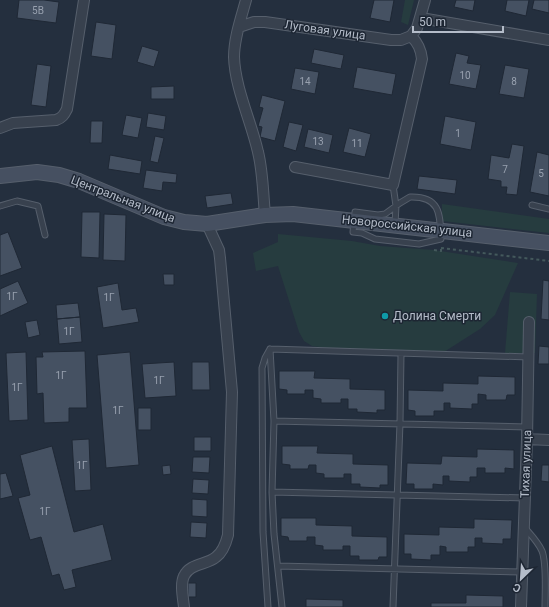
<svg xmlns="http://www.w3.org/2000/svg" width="549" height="607" viewBox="0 0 549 607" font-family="Roboto,sans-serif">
	<rect width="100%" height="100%" fill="#242f3e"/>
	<path fill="#263c3f" d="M405,0H414L408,25L401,22Z
		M442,204L549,219V233L442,221Z
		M278,234L352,241L380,246L434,250L518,263L495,315L480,329L444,352L342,350L312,346L304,341L299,332L278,266L256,271L253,253L278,242Z
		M510,292L537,294L535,353H505Z"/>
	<path fill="#455162" stroke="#1f2835" d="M19,0H44L59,2L56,23L17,18Z
		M374,0H394L390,22L370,18Z
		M456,0H475L473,11L454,7Z
		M507,0H529L526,16L505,11Z
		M534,0H549V13L532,9Z
		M96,22L116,25L112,59L91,56Z
		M142,46L159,51L154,67L137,62Z
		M314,49L344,55L341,69L311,63Z
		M456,53L469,56L467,63L481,65L476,89L449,84Z
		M37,64L51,66L46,107L31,105Z
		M505,65L529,69L524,98L499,94Z
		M357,67L396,74L392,95L353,88Z
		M295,68L319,72L315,94L291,89Z
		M174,86V99H151V87Z
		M262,95L285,101L275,141L260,137L262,127L258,126L263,108L259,107Z
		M148,113L166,116L164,130L146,127Z
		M126,115L142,118L138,138L122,135Z
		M445,116L476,122L471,150L440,144Z
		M91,121H103L102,143H90Z
		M289,122L303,125L296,151L283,147Z
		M349,128L371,134L365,157L343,152Z
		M308,129L333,135L329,153L304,147Z
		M155,136L164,138L158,163L150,161Z
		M512,144L524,146L517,195L506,194L507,187H501V181L488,179L491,155L509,158Z
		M537,152L549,155V196L530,192Z
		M110,155L142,161L140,174L108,169Z
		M146,170L177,174L176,183L163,182L162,191L143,188Z
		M419,176L457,180L455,194L417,189Z
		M231,193L233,204L207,208L205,196Z
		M82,212H100L99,258L81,257Z
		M104,214L126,215L125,261L103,260Z
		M8,232L22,268L0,276V235Z
		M163,274H174V285H164Z
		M543,280L549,281V320L541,319Z
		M18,281L28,303L0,316V289Z
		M118,283L122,310L136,308L139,322L103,328L97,287Z
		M78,303L80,317L57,319L56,305Z
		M80,317L82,342L59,344L57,319Z
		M37,320L40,335L28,338L25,322Z
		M539,346L549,347V364H538Z
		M85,351L87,408H69V422L44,423L43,393L37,394L36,357H43L42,352Z
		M26,352L28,420L9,421L6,353Z
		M130,352L139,465L106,468L97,355Z
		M174,362L176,396L145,398L142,364Z
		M192,362H209L210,390H192Z
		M279,371H315L314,378L350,379V389L385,390V410H377V413L357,412V409H348V399H341V403H321V399L313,398V390H305V394H287V390L279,389Z
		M478,376L515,377V395H507L506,400H486V395L478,394V404H472V409L450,408V403H444V411H434V416H415V411L408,410V390L443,391V383L478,384Z
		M138,408H151V430H138Z
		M194,437H211V451H194Z
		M89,439L91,490L75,491L72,440Z
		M52,446L74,532L103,524L112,560L72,570L76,587L64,590L59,574L52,576L41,537L30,540L18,498L30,495L20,455Z
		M282,446H318L317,453L353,454V464L388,465V485H380V488L360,487V484H351V474H344V478H324V474L316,473V465H309L308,469H290V465L282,464Z
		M477,449L514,450V469L505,468V473H485V468H477V477H470V482L449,481V476H443V485L433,484V489H414V484H406L407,463L441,464L442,456L477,457Z
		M193,457H210L209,473L192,472Z
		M170,465L171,474L163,475L162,466Z
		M542,465H549V482L541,481Z
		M6,473L13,496L0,499V474Z
		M193,479L209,480L208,494L192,493Z
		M192,499L207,500V517L192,516Z
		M281,518H316V525L352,526V536L387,537V557H379L378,560H359V556H350V546H343V550H323V546L315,545V537H307V541H289L288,537L281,536Z
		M474,519L512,520L511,539H503V544L482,543V538H475V547H468V552H446V547L440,546V555H431V560L411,559V554H404V534L439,535V527L474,528Z
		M191,522L207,523L206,538L190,537Z
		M188,583H196V597H188Z
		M466,595L503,596V607H431V603H466Z
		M306,599L343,600V607H306Z"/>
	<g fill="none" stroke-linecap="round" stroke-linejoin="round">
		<defs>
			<path id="lane" d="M393,185L396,206L395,224
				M410,197C441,196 440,215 441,239L419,244L375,239L362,233L353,232L355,212L378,215L385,214L400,203Z
				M532,205L549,209
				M0,206L17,201L38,206L45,235
				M270,349L274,421L272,492L274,534L282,607
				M270,349L529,357
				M274,421L527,427
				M272,492L525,498
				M525,528C531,535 538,542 542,551C547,564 545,592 545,607
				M278,566L523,572
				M268,607L263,532L262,368L265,358L270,349
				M393,607L400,423L401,354"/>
			<path id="street" d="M246,0C241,18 234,38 234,57C235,88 251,121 258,152C263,172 263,194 265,215
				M421,18L549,40
				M239,27L254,22H265L391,40H401L411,36
				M0,128L13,123L56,120C62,118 64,115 67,109L84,0
				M295,167L393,185L422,59C421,49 418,43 411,36L417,28L425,0
				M527,439L549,440
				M184,607C183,598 180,584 184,576C190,563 207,565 216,557C223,552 226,543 228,535L232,392L220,258L219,250L207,224
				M521,607L527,439L529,322"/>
			<path id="secondary" d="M0,176L37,172L59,175L79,181L164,217L184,222L207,224L265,215L293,214L549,243"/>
		</defs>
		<use href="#lane" stroke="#565f6c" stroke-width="7"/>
		<use href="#street" stroke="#565f6c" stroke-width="12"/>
		<use href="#secondary" stroke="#565f6c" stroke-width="16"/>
		<path stroke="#44595c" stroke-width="2" stroke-dasharray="3 3" stroke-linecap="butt" d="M441,248L549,261
			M434,250L441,251V246"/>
		<use href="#lane" stroke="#38414e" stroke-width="5"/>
		<use href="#street" stroke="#38414e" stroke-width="10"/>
		<use href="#secondary" stroke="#465061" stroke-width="14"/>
	</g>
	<circle fill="#0f9aa8" stroke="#1d2633" stroke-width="1.5" cx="385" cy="316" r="4"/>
	<g text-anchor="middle" stroke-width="3" stroke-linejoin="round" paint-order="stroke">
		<g font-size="10" fill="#98a1af">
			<text x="38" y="14">5В</text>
			<text x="465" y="79">10</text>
			<text x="305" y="85">14</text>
			<text x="514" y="85">8</text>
			<text x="458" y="137">1</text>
			<text x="318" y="145">13</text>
			<text x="357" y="147">11</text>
			<text x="505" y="173">7</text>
			<text x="541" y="177">5</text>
			<text x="12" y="300">1Г</text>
			<text x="109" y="301">1Г</text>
			<text x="69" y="335">1Г</text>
			<text x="61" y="379">1Г</text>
			<text x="159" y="384">1Г</text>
			<text x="17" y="391">1Г</text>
			<text x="118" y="414">1Г</text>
			<text x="82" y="469">1Г</text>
			<text x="45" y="515">1Г</text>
		</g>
		<g font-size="12" fill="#b4bcc9" stroke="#1d2633">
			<text transform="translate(325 30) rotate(8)" y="4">Луговая улица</text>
			<text transform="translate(123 199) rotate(21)" y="4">Центральная улица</text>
			<text transform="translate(407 226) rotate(6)" y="4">Новороссийская улица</text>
			<text transform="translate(526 464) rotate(-88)" y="4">Тихая улица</text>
		</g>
		<g font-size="12" fill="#b4bcc9" stroke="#1d2633" text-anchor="start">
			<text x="393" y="320">Долина Смерти</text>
		</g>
	</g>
	<g transform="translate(521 579) rotate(205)" stroke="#1d2633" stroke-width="3" paint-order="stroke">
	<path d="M0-3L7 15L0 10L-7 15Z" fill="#b4bcc9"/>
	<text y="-6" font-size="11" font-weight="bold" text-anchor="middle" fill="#b4bcc9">С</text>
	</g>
	<path d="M413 26v6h90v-6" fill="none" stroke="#b4bcc9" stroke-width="2"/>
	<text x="419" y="26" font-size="12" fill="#b4bcc9" stroke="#1d2633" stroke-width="3" paint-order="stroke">50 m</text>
</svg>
